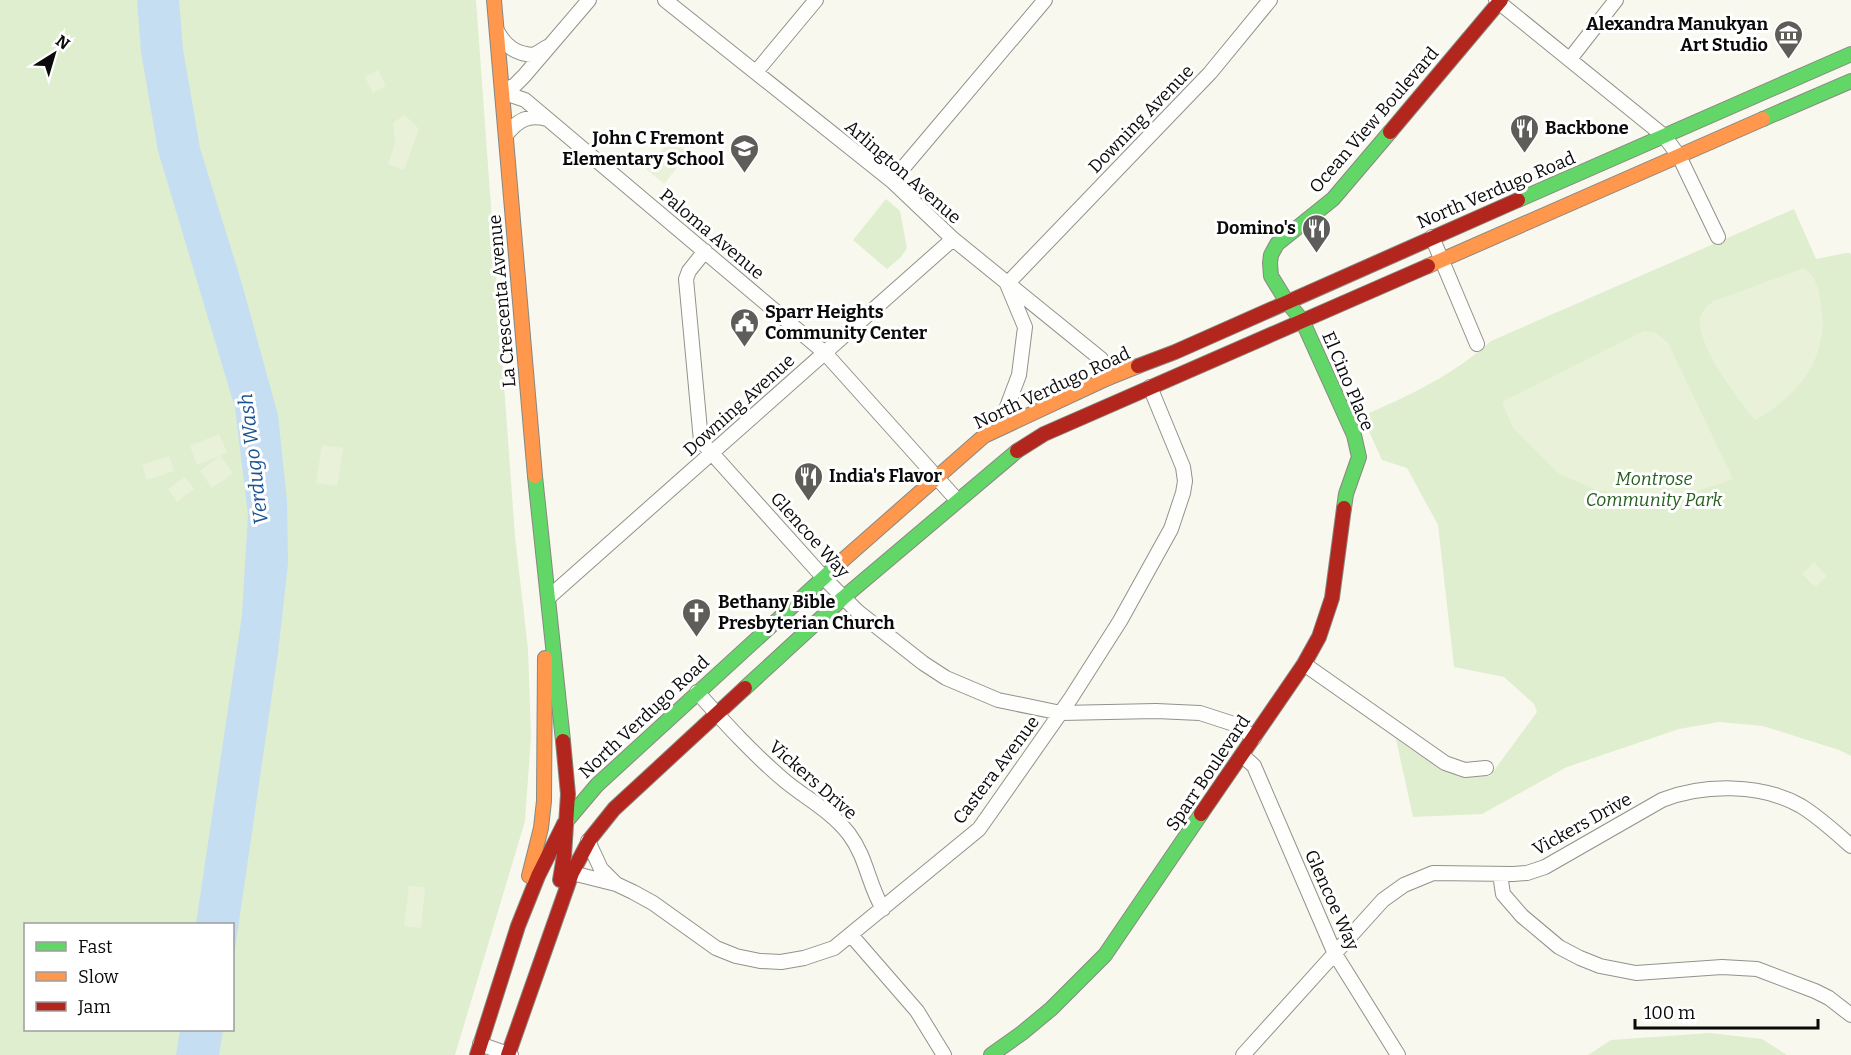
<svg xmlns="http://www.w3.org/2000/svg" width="1851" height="1055" viewBox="0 0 1851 1055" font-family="Bitter,serif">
	<rect width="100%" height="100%" fill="#f9f8ee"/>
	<path fill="#dfeecf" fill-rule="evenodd" d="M0,0H476L515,536L528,649L531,737L525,821L455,1055H0ZM26,924H232V1030H26Z
		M886,199L900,211L907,248L901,257L887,269L853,240Z
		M1794,209L1816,259L1846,253H1850L1851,255V756L1839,750L1763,726L1719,722L1679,729L1567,767L1482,814L1413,817L1396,739C1429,761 1447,778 1490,776L1537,712L1534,704L1504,677L1454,667L1438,525L1407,468L1382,460L1362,416C1409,396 1453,375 1491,341Z
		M1710,1033L1762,1039L1787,1055H1588L1611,1040Z"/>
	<path fill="#e9f2d8" d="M378,70L386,86L373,93L365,77Z
		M405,115L419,129L404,170L388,164L395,144L393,123Z
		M671,139L689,153L664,184L646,169Z
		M1804,268C1816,276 1819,290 1821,304C1830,357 1799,396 1755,420C1739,400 1696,345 1700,318C1702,310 1707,306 1714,301Z
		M1644,331L1656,333L1668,343L1733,479L1671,500L1641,498L1596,490L1558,473L1513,428L1502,402Z
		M219,434L227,452L220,456L233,473L212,488L200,471L220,456L197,465L190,446Z
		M322,445L343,448L337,486L316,483Z
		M169,456L174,471L147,480L142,465Z
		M185,477L194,489L177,502L168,489Z
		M1814,562L1827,576L1815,587L1802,574Z
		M409,886L425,887L421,928L404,926Z"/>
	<path fill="#c6def2" d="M137,0H179L183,49L200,148L242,284L278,415L287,501L288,563L278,653L233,963L232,924H196L242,615L248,515L235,408L158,151L141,52Z
		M180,1030H223L219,1055H176Z"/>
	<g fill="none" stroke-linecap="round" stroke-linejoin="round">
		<defs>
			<path id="street" d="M665,0L892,181L953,239L1101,359L1108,378
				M1496,0L1664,136L1679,156L1718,237
				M497,31C506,47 516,54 534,55L547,47
				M1570,59L1616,0
				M756,72L816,0
				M502,92L525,100L825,353L957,500
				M502,92L515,85L524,76L589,0
				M506,135C518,120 528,114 547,119
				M892,181L1045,0
				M1432,237L1477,344
				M705,251L689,271L686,279L701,441L823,577L857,611L923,663L946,678L998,700L1061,713L1156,711L1200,713L1237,725L1254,738
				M999,428L1019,375L1025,327L1007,284L1210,73L1270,0
				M548,598L953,239
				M1304,664L1445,763L1465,770L1486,768
				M697,692C725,723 753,754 785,781C807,799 831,811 849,834C867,858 868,884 883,909
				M1242,755L1254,766L1335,954L1398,1055
				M588,841L601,869L615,883
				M572,873L616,884L633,892L653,903L716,948L736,956L760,961L781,962L804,958L834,948L979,829L1071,698L1120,621L1171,529L1183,493L1185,481L1183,467L1150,387
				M1500,874L1503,894L1522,916L1559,947L1580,958L1600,966L1636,973L1722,967L1757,969L1815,991L1829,998L1851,1015
				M851,935L917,1011L944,1055
				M480,1044L511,1055
				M1243,1055L1383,900L1404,885L1433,873L1513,874L1527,873L1545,867L1662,800C1703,784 1761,783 1801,806C1819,817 1835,832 1851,846"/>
			<path id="fast" d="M1763,119L1851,81
				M1518,200L1851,54
				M535,476L563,741
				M1344,508L1346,494L1359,457L1354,435L1302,320L1287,302L1271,276L1270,263L1271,255L1277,244L1333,199L1390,132
				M745,688L843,598L1017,451
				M564,824L597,785L843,560
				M991,1055L1022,1033L1051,1009L1105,955L1201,814"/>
			<path id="slow" d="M494,0L535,476
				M1428,266L1763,119
				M843,560L984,436L1108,378L1138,366
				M529,876L541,828L544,801L545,658"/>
			<path id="jam" d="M1390,132L1501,0
				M1138,366L1175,352L1518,200
				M1017,451L1044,434L1428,266
				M1201,814L1304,664L1319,637L1332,598L1344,508
				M560,880L564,856L568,794L563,741
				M477,1055L518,926L538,876L564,824
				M508,1055L572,873L590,839L614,809L745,688"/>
		</defs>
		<use href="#street" stroke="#92918d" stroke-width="16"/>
		<use href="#fast" stroke="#888883" stroke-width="16"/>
		<use href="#slow" stroke="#888883" stroke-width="16"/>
		<use href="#jam" stroke="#888883" stroke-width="16"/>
		<use href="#street" stroke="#fefefc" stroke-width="14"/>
		<use href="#fast" stroke="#63d668" stroke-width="14"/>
		<use href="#slow" stroke="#ff974d" stroke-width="14"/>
		<use href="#jam" stroke="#b3261e" stroke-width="14"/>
	</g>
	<defs>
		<symbol id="museum-pin" viewBox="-11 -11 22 30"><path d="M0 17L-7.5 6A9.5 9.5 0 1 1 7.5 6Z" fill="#5e5d5a" stroke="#fff"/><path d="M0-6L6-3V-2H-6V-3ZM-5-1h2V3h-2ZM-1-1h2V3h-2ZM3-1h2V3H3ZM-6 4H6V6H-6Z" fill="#fff"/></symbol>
		<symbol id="restaurant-pin" viewBox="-11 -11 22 30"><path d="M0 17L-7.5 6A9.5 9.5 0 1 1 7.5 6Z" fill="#5e5d5a" stroke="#fff"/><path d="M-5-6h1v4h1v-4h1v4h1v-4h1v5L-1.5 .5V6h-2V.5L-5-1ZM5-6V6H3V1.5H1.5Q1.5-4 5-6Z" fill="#fff"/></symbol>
		<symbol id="school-pin" viewBox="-11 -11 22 30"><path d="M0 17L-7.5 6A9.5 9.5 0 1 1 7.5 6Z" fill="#5e5d5a" stroke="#fff"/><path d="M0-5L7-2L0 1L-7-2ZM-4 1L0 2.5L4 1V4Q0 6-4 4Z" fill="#fff"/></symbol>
		<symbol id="civic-pin" viewBox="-11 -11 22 30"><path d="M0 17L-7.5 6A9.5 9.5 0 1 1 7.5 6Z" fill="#5e5d5a" stroke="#fff"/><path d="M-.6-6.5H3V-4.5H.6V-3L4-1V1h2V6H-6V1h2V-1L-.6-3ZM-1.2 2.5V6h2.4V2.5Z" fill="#fff"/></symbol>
		<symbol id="church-pin" viewBox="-11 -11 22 30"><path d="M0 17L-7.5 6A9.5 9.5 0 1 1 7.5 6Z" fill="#5e5d5a" stroke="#fff"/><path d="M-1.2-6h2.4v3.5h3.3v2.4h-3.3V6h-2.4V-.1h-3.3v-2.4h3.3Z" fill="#fff"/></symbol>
	</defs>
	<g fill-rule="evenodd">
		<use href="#museum-pin" x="1772" y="18" width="33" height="45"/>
		<use href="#restaurant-pin" x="1508" y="112" width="33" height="45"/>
		<use href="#school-pin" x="728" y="132" width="33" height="45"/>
		<use href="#restaurant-pin" x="1300" y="212" width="33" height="45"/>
		<use href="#civic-pin" x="728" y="306" width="33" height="45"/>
		<use href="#restaurant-pin" x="792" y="460" width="33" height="45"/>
		<use href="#church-pin" x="680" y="596" width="33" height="45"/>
	</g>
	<g text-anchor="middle" stroke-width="6" stroke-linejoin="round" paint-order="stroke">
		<g font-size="18" font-weight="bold" fill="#0a0a0a" stroke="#fff" text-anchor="start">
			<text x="1768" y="30" text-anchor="end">Alexandra Manukyan<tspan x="1768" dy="21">Art Studio</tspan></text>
			<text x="1545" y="134">Backbone</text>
			<text x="724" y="144" text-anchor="end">John C Fremont<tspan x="724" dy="21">Elementary School</tspan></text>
			<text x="1296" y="234" text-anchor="end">Domino's</text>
			<text x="765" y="318">Sparr Heights<tspan x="765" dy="21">Community Center</tspan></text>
			<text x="829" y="482">India's Flavor</text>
			<text x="718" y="608">Bethany Bible<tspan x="718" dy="21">Presbyterian Church</tspan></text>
		</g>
		<g font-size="18" fill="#0a0a0a" stroke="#fff">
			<text transform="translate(1141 119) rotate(-46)" y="6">Downing Avenue</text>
			<text transform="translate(1374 120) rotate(-49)" y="6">Ocean View Boulevard</text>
			<text transform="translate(903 172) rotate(41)" y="6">Arlington Avenue</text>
			<text transform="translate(1496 190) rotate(-23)" y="6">North Verdugo Road</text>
			<text transform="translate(712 234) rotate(40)" y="6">Paloma Avenue</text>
			<text transform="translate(502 301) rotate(-95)" y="6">La Crescenta Avenue</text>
			<text transform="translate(1348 381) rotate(67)" y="6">El Cino Place</text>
			<text transform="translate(1052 388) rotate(-25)" y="6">North Verdugo Road</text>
			<text transform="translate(739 405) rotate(-42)" y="6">Downing Avenue</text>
			<text transform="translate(810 535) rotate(48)" y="6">Glencoe Way</text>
			<text transform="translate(644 717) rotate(-43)" y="6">North Verdugo Road</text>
			<text transform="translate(996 770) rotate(-53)" y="6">Castera Avenue</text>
			<text transform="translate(1208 773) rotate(-56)" y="6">Sparr Boulevard</text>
			<text transform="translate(813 780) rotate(41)" y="6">Vickers Drive</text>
			<text transform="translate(1582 824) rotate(-29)" y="6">Vickers Drive</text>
			<text transform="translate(1332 900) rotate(66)" y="6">Glencoe Way</text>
		</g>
		<g font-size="18" font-style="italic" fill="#255e1f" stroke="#fff">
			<text x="1654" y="485">Montrose<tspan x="1654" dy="21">Community Park</tspan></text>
		</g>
		<g font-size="20" font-style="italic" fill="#1a5395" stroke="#fff">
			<text transform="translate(253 459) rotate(-97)" y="7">Verdugo Wash</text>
		</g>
	</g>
	<rect x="24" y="923" width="210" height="108" fill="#ffffff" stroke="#9d9d9d" stroke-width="1.5"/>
	<rect x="36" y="942" width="30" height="9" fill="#63d668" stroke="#9d9d9d" stroke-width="1.5"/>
	<text x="78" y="953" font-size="18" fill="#0a0a0a">Fast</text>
	<rect x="36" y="972" width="30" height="9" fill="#ff974d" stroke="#9d9d9d" stroke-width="1.5"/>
	<text x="78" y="983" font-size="18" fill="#0a0a0a">Slow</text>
	<rect x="36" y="1002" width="30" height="9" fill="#b3261e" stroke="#9d9d9d" stroke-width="1.5"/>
	<text x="78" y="1013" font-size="18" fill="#0a0a0a">Jam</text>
	<g transform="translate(54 54) rotate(37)" stroke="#ffffff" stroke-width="4.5" paint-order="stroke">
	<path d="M0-4.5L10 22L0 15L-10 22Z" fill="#0a0a0a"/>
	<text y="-9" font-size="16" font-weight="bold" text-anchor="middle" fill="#0a0a0a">N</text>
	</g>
	<path d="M1635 1019v9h183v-9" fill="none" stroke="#0a0a0a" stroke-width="3"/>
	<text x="1644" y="1019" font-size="18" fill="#0a0a0a" stroke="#ffffff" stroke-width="4.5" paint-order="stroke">100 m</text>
</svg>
